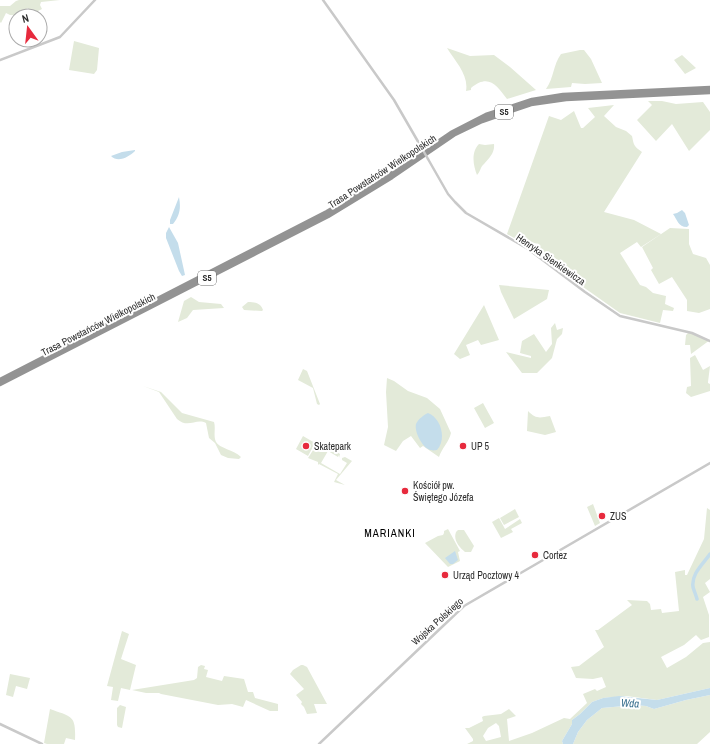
<svg xmlns="http://www.w3.org/2000/svg" width="710" height="744" viewBox="0 0 710 744" font-family="'Archivo Narrow',sans-serif">
	<rect width="100%" height="100%" fill="#fff"/>
	<path fill="#e3ead9" fill-rule="evenodd" d="M19,0H60L41,2L40,5L42,9L36,12L27,8L26,10L32,13L30,16L10,15L6,13L1,23L0,22V6H10L16,1Z
		M74,41L99,48L97,70L94,74L69,70Z
		M447,48L470,56L494,55L510,67L536,90L507,99C497,86 489,73 471,88V90L466,91C469,75 455,61 447,48Z
		M580,50H584L591,59L602,83L585,84L572,83L571,87L546,89C554,78 553,65 561,54Z
		M682,55L696,68L685,74L674,60Z
		M648,101H662L676,104L703,102L710,112V130L689,151L672,124L656,141L637,120L652,105Z
		M614,105L604,116L616,127L626,131L632,136C634,146 634,146 642,152L604,212L634,220L661,234L641,247L637,242L620,253L640,285L646,287L653,293L666,296L665,304L674,308L673,311L663,310L660,323L620,313L535,253L539,244L534,243L532,248L526,244L524,246L516,239L507,234L549,116L561,120L574,111L581,128H583L595,117L588,108Z
		M479,144L485,145L494,144C495,153 489,158 484,164C480,167 481,171 477,175C473,165 471,152 479,144Z
		M670,228L689,229V244L693,254L706,258L710,265V309L699,313L687,311V300L672,277L659,284L651,270L653,268L642,247Z
		M499,285L549,290L547,299L514,319L501,292Z
		M191,297L199,302L221,304L224,308L193,310L187,318L178,322L184,301Z
		M248,302C255,302 261,303 263,310L262,311L244,310L242,307Z
		M484,305L499,340L481,345L478,340L466,345L470,355L460,359L454,354Z
		M555,323L557,330L563,328L562,334L557,339L552,358L537,373H522L506,352L531,358V356L520,353L522,341L534,334L546,352L552,344L551,328Z
		M689,332L710,340L691,354L690,345H685L686,335Z
		M695,355L703,370L710,366L708,382V383L710,384V391L691,397L686,393L687,387L691,386L690,358Z
		M303,369L307,371L320,404L319,405L317,404L313,388L298,380Z
		M387,378L394,381L408,391L427,398L440,409L451,433C449,442 442,448 439,457L423,446L420,448L411,436L403,441L396,451L384,445L388,427L386,392Z
		M143,386L161,392L182,413L214,422C216,428 213,436 216,442C219,448 234,450 241,457L239,459L228,458L221,455L215,443L209,438L206,423C196,418 188,429 177,419L159,392Z
		M483,403L494,423L485,428L474,408Z
		M528,411C536,419 539,418 550,416L556,432L545,435L527,431Z
		M303,436L315,443L308,456L296,449Z
		M317,444L328,450L329,448L334,449H332L340,454L339,458V455L338,457L328,451L321,463L340,474L347,463L342,460V458L345,457L352,461L336,480L345,485L334,482L338,474L319,464L318,465V462L308,458Z
		M593,504L600,523L595,526L587,507Z
		M707,508L710,510V579L705,583L710,592L703,597L709,615V637L701,640L696,635L684,645L661,657L667,668L686,657L703,643L710,642V688L657,700L626,696L603,698L592,702L580,714L572,720V724L562,741L563,744H467L473,741V739L465,728H469L483,721L482,717L484,716L501,714L509,709L516,716L507,719L509,741L532,733L564,718L570,719L587,703L583,694L595,689L597,691L606,687L602,677L593,679L576,678L571,667L579,666L604,647L595,630H598L632,605L627,600L647,601L650,604L651,610L661,609L662,613L679,611L675,572L685,570V575H687L704,539ZM496,723L499,726L501,737L486,741L483,736L488,728Z
		M515,509L519,517L504,525L500,518Z
		M499,518L505,529L520,519L522,523L511,529L513,532L501,538L492,522Z
		M448,529L460,551L458,552L460,561L448,567L425,543L438,536L443,535L444,533V531Z
		M458,530H464L474,546L471,552H465C459,547 453,540 456,532Z
		M122,631L129,634L121,659L136,665L130,690L121,688L118,701L111,700L113,687L107,686Z
		M201,665L205,666L204,669L208,670L206,677L222,681L224,676L244,679L248,692H253L255,698L278,704V711H270L246,700L243,707L232,704L218,705L161,694L159,693H146L132,690L194,680L197,678L198,667Z
		M301,665H303L307,667L327,704H314L317,713L307,714L304,707L301,704L302,702L296,695L304,689L290,674L293,670Z
		M10,674L30,678L27,689L16,686L13,697L6,695Z
		M710,695V732L697,744H573L578,732L587,720L602,708L635,705L646,706L654,709L686,700Z
		M120,705L126,707L122,728L118,727L117,725V708Z
		M50,709C72,717 76,715 75,740L66,738L64,744H47L44,743Z"/>
	<path fill="#c4ddeb" d="M135,150V151C129,157 118,163 111,156L122,152Z
		M179,197C181,208 180,215 173,224H170V220Z
		M682,210L685,213L689,225L687,227C678,227 677,219 673,214L677,213Z
		M169,227L178,243L185,275L182,276L179,271L166,238V233Z
		M428,413C441,418 447,439 437,450C436,450 433,451 431,450C423,449 414,432 416,424C418,419 424,415 428,413Z
		M455,551L458,560L453,564H450L445,558Z
		M710,688V695L686,700L654,709L646,706L635,705L602,708L587,720L578,732L573,744H563L562,741L572,724V720L580,714L592,702L603,698L619,696L657,700Z"/>
	<g fill="none" stroke-linecap="round" stroke-linejoin="round">
		<path stroke="#c4ddeb" stroke-width="3.5" d="M697,599C696,595 694,591 693,587C691,574 703,564 710,554"/>
		<path stroke="#c9c9c9" stroke-width="2.5" d="M323,0L394,100L420,145
			M0,60L60,37L95,0
			M428,159L448,194L455,202L466,213L528,249L585,292L620,316L692,333L710,341
			M0,724L42,744
			M319,744L464,606L710,463"/>
		<path stroke="#939393" stroke-width="4.5" d="M0,380L327,212L385,178L451,133L486,115L532,100L563,95L710,88
			M0,384L328,216L392,177L455,134L482,121L531,104L566,99L710,92"/>
		<path stroke="#c9c9c9" stroke-width="2.5" d="M420,145L428,159"/>
	</g>
	<g fill="#e72a3d" stroke="#fff" stroke-width="1.5">
		<circle cx="306" cy="446" r="4"/>
		<circle cx="463" cy="446" r="4"/>
		<circle cx="405" cy="491" r="4"/>
		<circle cx="602" cy="516" r="4"/>
		<circle cx="535" cy="555" r="4"/>
		<circle cx="445" cy="575" r="4"/>
	</g>
	<g text-anchor="middle" stroke-width="4" stroke-linejoin="round" paint-order="stroke">
		<g fill="#fff" stroke="#6b6b6b" stroke-width="1">
			<rect x="495" y="105" width="18" height="14" rx="3"/>
			<rect x="198" y="271" width="18" height="14" rx="3"/>
		</g>
		<g font-size="9" font-weight="bold" fill="#2c2c2c">
			<text x="504" y="115">S5</text>
			<text x="207" y="281">S5</text>
		</g>
		<g font-size="10" fill="#2c2c2c" stroke="#fff">
			<text transform="translate(382 171) rotate(-33)" y="4">Trasa Powstańców Wielkopolskich</text>
			<text transform="translate(551 259) rotate(35)" y="4">Henryka Sienkiewicza</text>
			<text transform="translate(98 324) rotate(-27)" y="4">Trasa Powstańców Wielkopolskich</text>
			<text transform="translate(437 621) rotate(-42)" y="4">Wojska Polskiego</text>
		</g>
		<g font-size="10" fill="#2c2c2c" stroke="#fff" text-anchor="start">
			<text x="314" y="450">Skatepark</text>
			<text x="471" y="450">UP 5</text>
			<text x="413" y="489">Kościół pw.<tspan x="413" dy="12">Świętego Józefa</tspan></text>
			<text x="610" y="520">ZUS</text>
			<text x="543" y="559">Cortez</text>
			<text x="453" y="579">Urząd Pocztowy 4</text>
		</g>
		<g font-size="11" letter-spacing="1" fill="#000" stroke="#fff">
			<text x="390" y="537">MARIANKI</text>
		</g>
		<g font-size="11" font-style="italic" fill="#3a708f" stroke="#fff">
			<text transform="translate(630 703) rotate(3)" y="4">Wda</text>
		</g>
	</g>
	<g transform="translate(28 28) rotate(345)"><circle r="19" fill="#ffffff" stroke="#ababab"/>
	<path d="M0-3L7 15L0 10L-7 15Z" fill="#e72a3d"/>
	<text y="-6" font-size="11" font-weight="bold" text-anchor="middle" fill="#2c2c2c">N</text>
	</g>
</svg>
